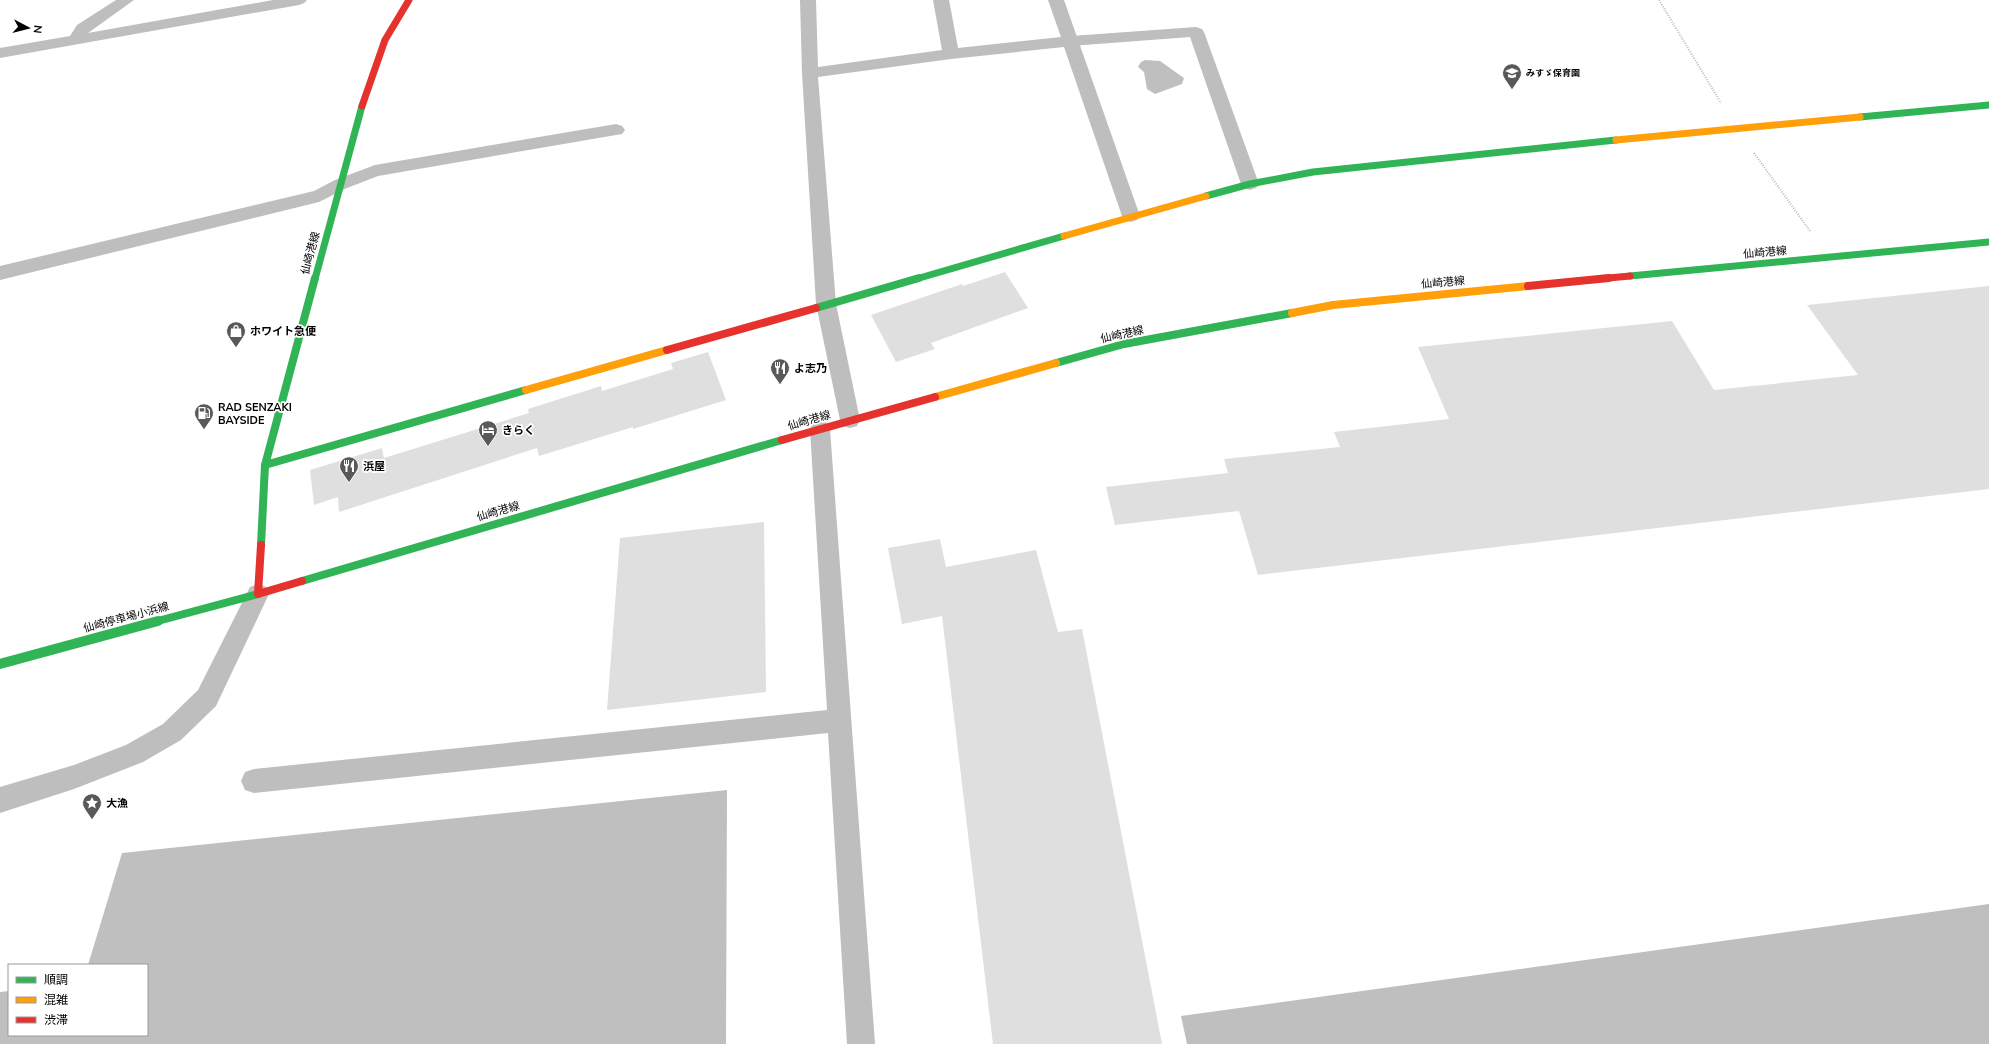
<svg xmlns="http://www.w3.org/2000/svg" width="1989" height="1044" viewBox="0 0 1989 1044" font-family="'Nunito Sans','Noto Sans JP',sans-serif">
	<rect width="100%" height="100%" fill="#fff"/>
	<path fill="#bfbfbf" d="M1145,60L1160,61L1184,78L1182,84L1155,94L1147,89L1144,72L1138,67L1141,62Z
		M727,790L726,1044H0V992L9,991V1035H147V965H88L122,853Z
		M1989,904V1044H1187L1181,1016Z"/>
	<path fill="#dfdfdf" d="M1005,272L1028,308L931,343L935,349L896,362L871,315L962,284L963,286Z
		M1989,286V489L1258,575L1239,511L1115,525L1106,487L1228,473L1224,459L1340,447L1334,432L1449,419L1418,347L1672,321L1714,390L1858,375L1807,305Z
		M708,352L726,400L633,429V427L539,456L537,448L339,512L338,497L314,505L310,470L382,448L384,458L529,413L528,409L601,386L602,391L673,369L671,363Z
		M764,522L766,692L607,710L620,538Z
		M940,539L946,567L1036,550L1058,632L1082,629L1162,1044H993L942,616L902,624L888,548Z"/>
	<g fill="none" stroke-linecap="round" stroke-linejoin="round">
		<path stroke="#b9b9b9" stroke-width="2" stroke-dasharray="1 1.5" stroke-linecap="butt" d="M1659,0L1721,103
			M1754,153L1810,231"/>
		<path fill="#bebebe" fill-rule="evenodd" d="M1196,27L1202,29L1204,32L1259,184L1256,188L1250,190L1244,188L1241,184L1190,37L1071,46L1065,44L1063,41L1065,38L1071,36Z"/>
		<path fill="#bebebe" fill-rule="evenodd" d="M116,0H134L88,33L273,0H307L304,3L299,5L0,58V48L70,36L77,25Z
			M800,0H816L818,67L942,50L933,0H949L958,48L1061,37L1048,0H1064L1140,216L1137,220L1131,222L1125,220L1122,216L1064,47L951,59L818,77L836,304L860,420L857,426L850,428L843,426L840,420L816,304L802,73Z
			M616,124L622,126L625,130L622,134L378,176L347,188L319,202L0,280V266L314,191L335,180L375,165Z
			M820,421L827,423L830,429L875,1044H847L828,733L254,793L245,790L241,781L245,772L254,769L827,710L810,429L813,423Z
			M258,584L266,587L269,594L216,706L181,740L143,762L74,789L0,813V787L74,765L126,745L163,724L198,690L250,587Z"/>
		<path stroke="#30b455" stroke-width="7" d="M1860,117L1989,105
			M1206,196L1250,184L1313,172L1616,140
			M1630,276L1989,242
			M315,279L362,106
			M916,279L1064,236"/>
		<path stroke="#30b455" stroke-width="8" d="M816,308L919,278
			M1056,363L1124,344L1292,313
			M265,465L526,390
			M261,545L265,465L315,278
			M302,581L782,440
			M154,622L258,594"/>
		<path stroke="#30b455" stroke-width="10" d="M0,664L158,621"/>
		<path stroke="#ff9f0a" stroke-width="7" d="M1616,140L1860,117
			M1064,236L1206,196"/>
		<path stroke="#ff9f0a" stroke-width="8" d="M1292,313L1333,305L1528,286
			M526,390L667,350
			M935,397L1056,363"/>
		<path stroke="#e5322d" stroke-width="7" d="M362,106L385,40L409,0
			M1598,279L1630,276"/>
		<path stroke="#e5322d" stroke-width="8" d="M1528,286L1609,278
			M667,350L816,308
			M782,440L935,397
			M261,545L258,594L302,581"/>
	</g>
	<defs>
		<symbol id="school-pin" viewBox="-11 -11 22 30"><path d="M0 17L-7.5 6A9.5 9.5 0 1 1 7.5 6Z" fill="#595959" stroke="#fff"/><path d="M0-5L7-2L0 1L-7-2ZM-4 1L0 2.5L4 1V4Q0 6-4 4Z" fill="#fff"/></symbol>
		<symbol id="shop-pin" viewBox="-11 -11 22 30"><path d="M0 17L-7.5 6A9.5 9.5 0 1 1 7.5 6Z" fill="#595959" stroke="#fff"/><path d="M-5-2.5h2.3a2.7 3.5 0 0 1 5.4 0H5L5.5 6h-11ZM-1.5-2.5h3a1.5 2.3 0 0 0-3 0Z" fill="#fff"/></symbol>
		<symbol id="restaurant-pin" viewBox="-11 -11 22 30"><path d="M0 17L-7.5 6A9.5 9.5 0 1 1 7.5 6Z" fill="#595959" stroke="#fff"/><path d="M-5-6h1v4h1v-4h1v4h1v-4h1v5L-1.5 .5V6h-2V.5L-5-1ZM5-6V6H3V1.5H1.5Q1.5-4 5-6Z" fill="#fff"/></symbol>
		<symbol id="fuel-pin" viewBox="-11 -11 22 30"><path d="M0 17L-7.5 6A9.5 9.5 0 1 1 7.5 6Z" fill="#595959" stroke="#fff"/><path d="M-5.5-6h7V0h2V4h1.3V-2.5L3-4.5l.8-.8L6-3V5H2.5V1h-1V6h-7ZM-4.2-4.7v3.2H.2V-4.7Z" fill="#fff"/></symbol>
		<symbol id="hotel-pin" viewBox="-11 -11 22 30"><path d="M0 17L-7.5 6A9.5 9.5 0 1 1 7.5 6Z" fill="#595959" stroke="#fff"/><path d="M-6-4.5h1.5V1H6V5H4.5V3h-9V5H-6ZM-4 0a1.8 1.8 0 1 1 3.6 0ZM.5 0V-2.5h3Q6-2.5 6 0Z" fill="#fff"/></symbol>
		<symbol id="sight-pin" viewBox="-11 -11 22 30"><path d="M0 17L-7.5 6A9.5 9.5 0 1 1 7.5 6Z" fill="#595959" stroke="#fff"/><path d="M0-6L1.8-2.2L6-1.7L2.9 1.2L3.7 5.4L0 3.3L-3.7 5.4L-2.9 1.2L-6-1.7L-1.8-2.2Z" fill="#fff"/></symbol>
	</defs>
	<g fill-rule="evenodd">
		<use href="#school-pin" x="1501" y="62" width="22" height="30"/>
		<use href="#shop-pin" x="225" y="320" width="22" height="30"/>
		<use href="#restaurant-pin" x="769" y="357" width="22" height="30"/>
		<use href="#fuel-pin" x="193" y="402" width="22" height="30"/>
		<use href="#hotel-pin" x="477" y="419" width="22" height="30"/>
		<use href="#restaurant-pin" x="338" y="455" width="22" height="30"/>
		<use href="#sight-pin" x="81" y="792" width="22" height="30"/>
	</g>
	<g text-anchor="middle" stroke-width="3.5" stroke-linejoin="round" paint-order="stroke">
		<g font-size="9" font-weight="bold" fill="#000" stroke="#fff" text-anchor="start">
			<text x="1526" y="76">みすゞ保育園</text>
		</g>
		<g font-size="11" fill="#000" stroke="#fff">
			<text transform="translate(1765 252) rotate(-5)" y="4">仙崎港線</text>
			<text transform="translate(310 253) rotate(-75)" y="4">仙崎港線</text>
			<text transform="translate(1443 282) rotate(-5)" y="4">仙崎港線</text>
			<text transform="translate(1122 334) rotate(-13)" y="4">仙崎港線</text>
			<text transform="translate(809 420) rotate(-16)" y="4">仙崎港線</text>
			<text transform="translate(498 511) rotate(-16)" y="4">仙崎港線</text>
			<text transform="translate(126 617) rotate(-15)" y="4">仙崎停車場小浜線</text>
		</g>
		<g font-size="11" font-weight="bold" fill="#000" stroke="#fff" text-anchor="start">
			<text x="250" y="335">ホワイト急便</text>
			<text x="794" y="372">よ志乃</text>
			<text x="218" y="411">RAD SENZAKI<tspan x="218" dy="13">BAYSIDE</tspan></text>
			<text x="502" y="434">きらく</text>
			<text x="363" y="470">浜屋</text>
			<text x="106" y="807">大漁</text>
		</g>
	</g>
	<rect x="8" y="964" width="140" height="72" fill="#ffffff" stroke="#999999"/>
	<rect x="16" y="977" width="20" height="6" fill="#30b455" stroke="#999999"/>
	<text x="44" y="984" font-size="12" fill="#000000">順調</text>
	<rect x="16" y="997" width="20" height="6" fill="#ff9f0a" stroke="#999999"/>
	<text x="44" y="1004" font-size="12" fill="#000000">混雑</text>
	<rect x="16" y="1017" width="20" height="6" fill="#e5322d" stroke="#999999"/>
	<text x="44" y="1024" font-size="12" fill="#000000">渋滞</text>
	<g transform="translate(28 28) rotate(97)" stroke="#ffffff" stroke-width="3" paint-order="stroke">
	<path d="M0-3L7 15L0 10L-7 15Z" fill="#000000"/>
	<text y="-6" font-size="11" font-weight="bold" text-anchor="middle" fill="#000000">N</text>
	</g>
</svg>
